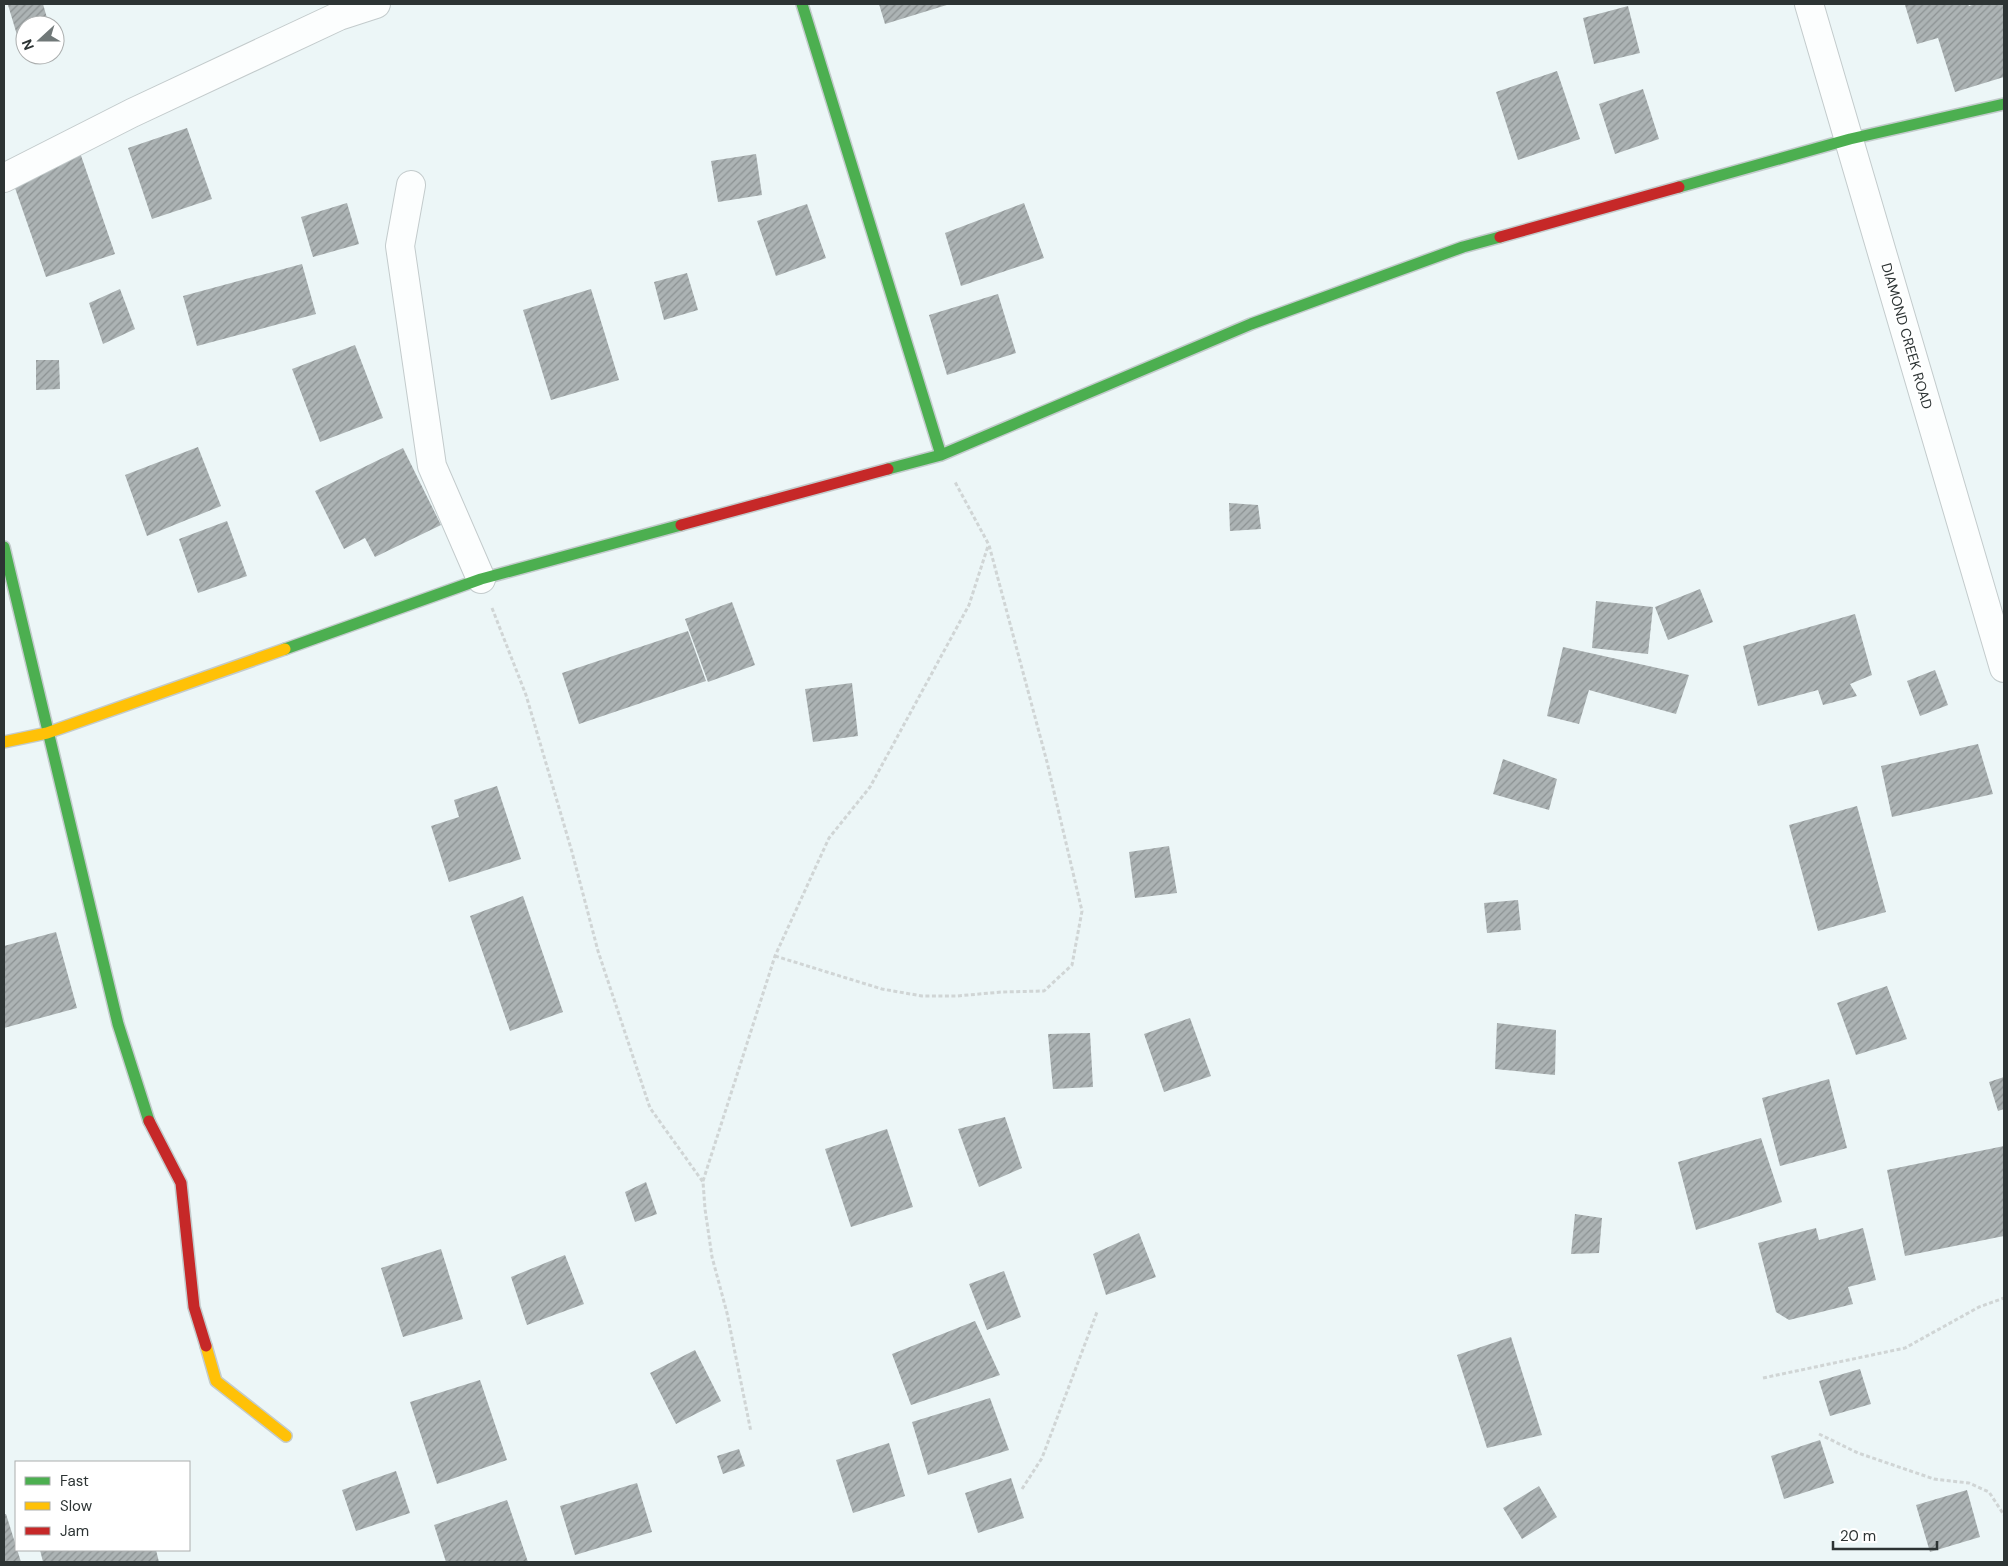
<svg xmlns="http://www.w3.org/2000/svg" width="2008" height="1566" viewBox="0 0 2008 1566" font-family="'DM Sans',sans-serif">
	<defs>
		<pattern id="building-hatch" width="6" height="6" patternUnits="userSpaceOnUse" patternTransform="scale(1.25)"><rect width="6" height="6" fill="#acb3b4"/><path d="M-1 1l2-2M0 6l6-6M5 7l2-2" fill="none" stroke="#8c9293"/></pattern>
	</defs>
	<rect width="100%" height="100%" fill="#ecf6f7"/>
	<path fill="url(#building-hatch)" d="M12,4H43L49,25H25V33L17,35L8,5Z
		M879,4H950L885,24Z
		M1911,4H1968L1969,6L1975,4H2004V77L1955,92L1938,38L1917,44L1905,5Z
		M1628,6L1640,53L1594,64L1583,18Z
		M1557,71L1580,139L1518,160L1496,92Z
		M1643,89L1659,139L1615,154L1599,104Z
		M187,128L212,199L152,219L128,148Z
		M77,144L115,254L46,277L8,168Z
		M756,154L762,195L718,202L711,161Z
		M347,203L359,244L313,257L301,217Z
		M1024,203L1044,258L961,286L945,233Z
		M807,204L826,258L776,276L757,221Z
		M302,264L316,314L197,346L183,296Z
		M687,273L698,310L664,320L654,282Z
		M120,289L135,329L103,344L89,303Z
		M591,289L619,380L551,400L523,310Z
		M998,294L1016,353L947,375L929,315Z
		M355,345L383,418L320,442L292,369Z
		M36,360H59L60,389L36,390Z
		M198,447L221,506L147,536L125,475Z
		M403,448L441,525L375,557L365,538L344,549L315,491Z
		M1229,503L1258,505L1261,529L1230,531Z
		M227,521L247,576L198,593L179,539Z
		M1700,589L1713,622L1668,640L1655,607Z
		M1596,601L1653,607L1648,654L1592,648Z
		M732,602L755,665L708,682L685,619Z
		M1855,614L1872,675L1850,684L1857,696L1823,705L1818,690L1758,706L1743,646Z
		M688,631L706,681L579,724L562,673Z
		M1563,647L1689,675L1676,714L1589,690L1579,724L1547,716Z
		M1935,670L1948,705L1920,716L1907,681Z
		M852,683L858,736L813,742L805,689Z
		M1978,744L1993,794L1892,817L1881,766Z
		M1503,759L1557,779L1549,810L1493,794Z
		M497,786L521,859L449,882L431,826L459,817L454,800Z
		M1857,806L1886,912L1818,931L1789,825Z
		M1169,846L1177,893L1135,898L1129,852Z
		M523,896L563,1012L510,1031L470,916Z
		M1518,900L1521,930L1487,933L1484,903Z
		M56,932L77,1008L4,1028V946Z
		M1887,986L1907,1039L1856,1055L1837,1003Z
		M1190,1018L1211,1076L1164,1092L1144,1034Z
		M1497,1023L1556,1030L1555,1075L1495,1069Z
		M1090,1033L1093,1087L1053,1089L1048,1034Z
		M2004,1077V1109L1998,1111L1989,1082Z
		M1829,1079L1847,1148L1780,1166L1762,1098Z
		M1005,1117L1022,1168L979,1187L958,1129Z
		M887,1129L913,1207L851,1227L825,1149Z
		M1761,1138L1782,1202L1696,1230L1678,1162Z
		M2004,1146V1236L1905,1256L1887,1170Z
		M646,1182L657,1214L635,1222L625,1192Z
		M1575,1214L1602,1218L1599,1253L1571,1254Z
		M1816,1228L1819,1240L1863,1228L1876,1280L1848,1287L1853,1304L1789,1320L1776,1312L1758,1243Z
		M1139,1233L1156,1277L1106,1295L1093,1254Z
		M441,1249L463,1319L403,1337L381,1268Z
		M565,1255L584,1304L527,1325L511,1277Z
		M1004,1271L1021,1317L987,1330L969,1284Z
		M975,1321L1000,1375L911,1405L892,1354Z
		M1511,1337L1542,1435L1487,1448L1457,1355Z
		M695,1350L721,1401L676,1424L650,1373Z
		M1860,1369L1871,1404L1830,1416L1819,1381Z
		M480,1380L507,1460L437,1484L410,1402Z
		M990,1398L1009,1450L928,1475L912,1422Z
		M1820,1440L1834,1483L1784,1499L1771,1456Z
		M889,1443L905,1496L853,1513L836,1460Z
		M739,1449L745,1466L723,1474L717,1456Z
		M396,1471L410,1513L356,1531L342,1490Z
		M1011,1478L1024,1518L978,1533L965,1493Z
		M637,1483L652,1532L575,1555L560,1506Z
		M1539,1486L1557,1517L1522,1539L1503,1508Z
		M1967,1490L1980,1537L1930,1552L1916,1505Z
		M507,1500L528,1562H446L434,1525Z
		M4,1514H6L21,1562H4Z
		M40,1550H156L159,1562H43Z"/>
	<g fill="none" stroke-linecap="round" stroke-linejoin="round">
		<defs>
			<path id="street" d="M1809,4L2004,668
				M4,178L132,113L339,16L376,4
				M411,185L400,246L432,466L481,579"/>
			<path id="fast" d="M802,4L941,455
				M1679,187L1850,139L2004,104
				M888,469L941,455L1251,324L1463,247L1500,237
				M4,547L118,1024L149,1121
				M285,649L481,579L681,525"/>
			<path id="slow" d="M4,742L47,733L285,649
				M206,1346L216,1381L286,1436"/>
			<path id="jam" d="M1500,237L1679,187
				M681,525L888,469
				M149,1121L181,1183L194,1307L206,1346"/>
		</defs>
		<use href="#street" stroke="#c3cbcc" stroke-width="30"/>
		<use href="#fast" stroke="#c3cbcc" stroke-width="14"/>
		<use href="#slow" stroke="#c3cbcc" stroke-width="14"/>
		<use href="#jam" stroke="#c3cbcc" stroke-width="14"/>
		<path stroke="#d0d5d5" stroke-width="3" stroke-dasharray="4 2.5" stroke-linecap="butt" d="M492,608L526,695L572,852L598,951L650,1108L703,1182L705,1209L712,1257L727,1313L751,1432
			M775,956L882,989L922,996H957L1002,992L1044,991L1072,965L1082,911L1047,762L989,545L955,482
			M703,1181L775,956L829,838L870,787L969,605L988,546
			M1763,1378L1905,1348L1979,1307L2004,1298
			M1819,1434L1858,1453L1934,1479L1969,1483L1989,1492L2004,1515
			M1022,1489L1042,1458L1097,1312"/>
		<use href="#street" stroke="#fcfefe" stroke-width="28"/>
		<use href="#fast" stroke="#4caf50" stroke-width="11"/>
		<use href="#slow" stroke="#ffc107" stroke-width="11"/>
		<use href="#jam" stroke="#c62828" stroke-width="11"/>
	</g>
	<g text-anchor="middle" stroke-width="5" stroke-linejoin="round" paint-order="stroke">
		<g font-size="14" fill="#2d3434" stroke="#fff">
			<text transform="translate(1907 336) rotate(74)" y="5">DIAMOND CREEK ROAD</text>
		</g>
	</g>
	<rect width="2008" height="1566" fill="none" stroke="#2d3434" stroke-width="10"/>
	<rect x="15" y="1461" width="175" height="90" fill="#ffffff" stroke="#abaeae"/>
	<rect x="25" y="1477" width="25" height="8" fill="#4caf50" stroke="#abaeae"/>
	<text x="60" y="1486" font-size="15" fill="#2d3434">Fast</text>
	<rect x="25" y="1502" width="25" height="8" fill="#ffc107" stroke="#abaeae"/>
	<text x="60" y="1511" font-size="15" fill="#2d3434">Slow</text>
	<rect x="25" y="1527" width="25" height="8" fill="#c62828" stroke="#abaeae"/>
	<text x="60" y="1536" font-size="15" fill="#2d3434">Jam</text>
	<g transform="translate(40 40) rotate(249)"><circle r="24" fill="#ffffff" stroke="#abaeae"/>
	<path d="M0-4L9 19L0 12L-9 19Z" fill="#707878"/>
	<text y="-8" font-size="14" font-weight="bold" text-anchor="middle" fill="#2d3434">N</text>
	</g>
	<path d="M1833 1541v8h104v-8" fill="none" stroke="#2d3434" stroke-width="2.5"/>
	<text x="1840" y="1541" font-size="15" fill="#2d3434" stroke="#ffffff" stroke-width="4" paint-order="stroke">20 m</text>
</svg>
